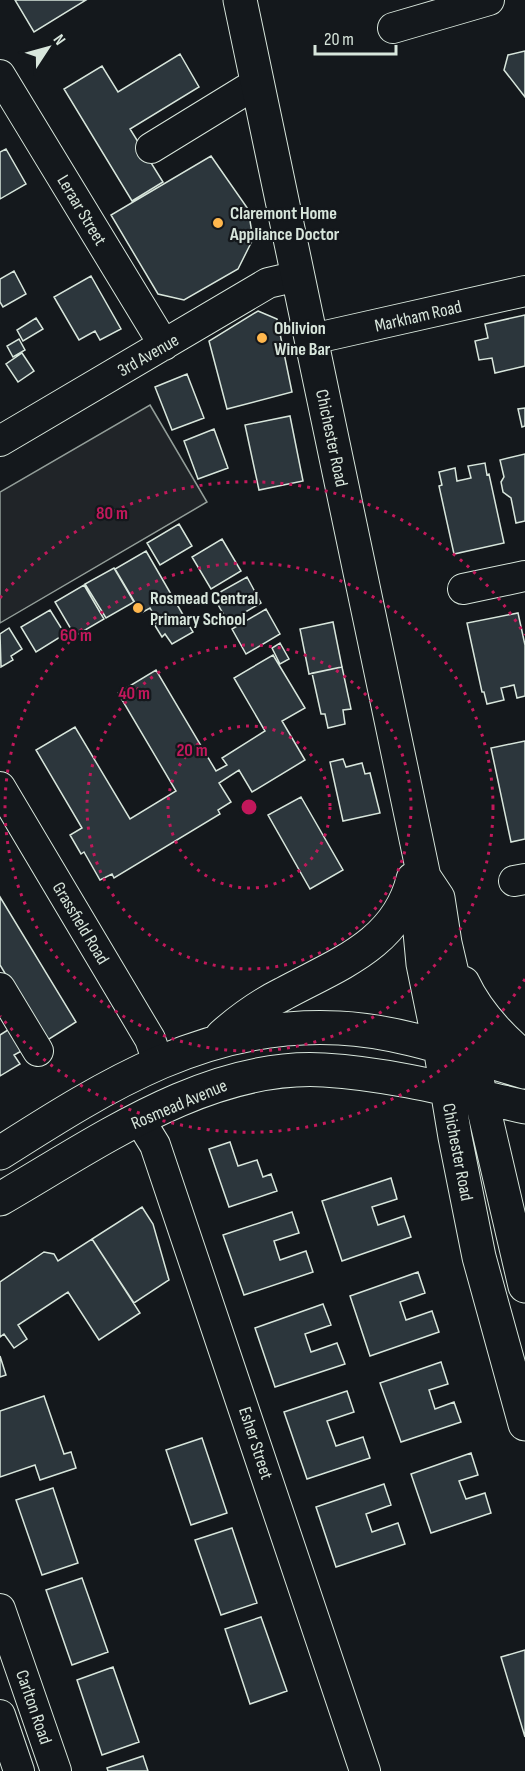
<svg xmlns="http://www.w3.org/2000/svg" width="525" height="1771" viewBox="0 0 525 1771" font-family="'Sofia Sans Condensed',sans-serif">
	<rect width="100%" height="100%" fill="#14181c"/>
	<path fill="#202428" stroke="#939e99" stroke-width="1.5" d="M150,405L207,502L0,623V492Z"/>
	<path fill="#2c363c" stroke="#d8e6dc" stroke-width="1.5" d="M15,0H86L34,32Z
		M525,51V97L504,70L508,55Z
		M180,54L199,87L130,129L163,182L132,201L64,89L102,66L118,92Z
		M6,149L26,184L0,199V152Z
		M211,156L248,209L253,239L238,269L184,300L158,294L111,215Z
		M14,271L26,294L3,307L0,302V279Z
		M91,276L121,329L100,340L95,331L79,340L54,297Z
		M258,311L277,319L292,392L227,409L209,341Z
		M525,315V366L495,373L492,358L479,360L475,341L488,338L485,324Z
		M36,318L43,329L23,341L17,330Z
		M19,339L25,350L13,357L7,346Z
		M22,353L34,371L18,382L6,364Z
		M187,374L204,418L172,430L155,387Z
		M525,408V426L522,427L518,409Z
		M290,416L303,481L259,490L245,425Z
		M214,429L228,468L198,479L184,441Z
		M525,454V521L516,523L511,498L503,492L501,482L504,477L500,460Z
		M485,463L487,475L489,474L504,543L454,554L439,486L442,485L439,472L455,468L457,481L471,478L468,466Z
		M179,524L192,546L160,565L147,543Z
		M222,539L241,571L211,589L192,557Z
		M146,551L193,632L172,644L165,634L162,637L154,624L158,622L150,608L141,613L115,569Z
		M114,568L134,602L106,618L85,584Z
		M247,577L261,603L228,622L213,596Z
		M84,585L104,619L75,636L55,602Z
		M266,609L280,634L246,654L232,629Z
		M50,610L65,634L36,652L21,627Z
		M518,613L525,645V696L517,698L514,685L501,688L504,700L487,704L484,692H482L467,623Z
		M333,622L342,667L309,674L300,629Z
		M9,628L22,649L11,656L13,660L1,667L0,634Z
		M280,643L289,659L280,664L272,648Z
		M273,655L305,708L282,721L305,760L252,792L239,770L219,783L231,802L218,810L220,814L114,878L112,874L100,880L84,852L81,854L70,835L82,828L36,750L75,727L130,819L176,791L118,693L156,670L216,771L227,765L222,758L265,731L234,678Z
		M342,667L351,709L343,710L345,724L328,728L325,714H321L312,673Z
		M525,741V839L511,842L491,748Z
		M343,759L346,767L362,763L365,774L370,773L380,813L343,821L330,762Z
		M301,797L343,870L310,889L268,815Z
		M0,897L76,1022L46,1041L0,965Z
		M14,1026L27,1048L14,1055L20,1064L0,1076V1035Z
		M230,1142L238,1166L257,1160L263,1177L271,1174L277,1191L229,1207L209,1149Z
		M391,1178L397,1199L372,1207L378,1225L404,1216L411,1237L342,1261L322,1201Z
		M142,1207L153,1224L169,1280L134,1303L92,1239Z
		M292,1212L299,1233L274,1241L280,1260L306,1251L313,1272L244,1295L223,1235Z
		M92,1239L140,1313L99,1340L68,1292L18,1325L27,1339L14,1348L4,1334L0,1337V1282L44,1252L54,1254L58,1261Z
		M418,1272L425,1293L400,1302L406,1320L432,1311L439,1332L370,1356L350,1296Z
		M323,1304L331,1325L305,1334L311,1352L337,1343L345,1364L275,1387L255,1328Z
		M0,1356L6,1375L0,1377Z
		M441,1362L448,1384L429,1390L435,1409L454,1402L461,1422L401,1442L380,1383Z
		M347,1391L354,1412L327,1421L336,1446L363,1437L370,1458L307,1479L284,1412Z
		M44,1396L64,1454L71,1452L76,1468L40,1480L35,1465L0,1477V1411Z
		M202,1438L227,1513L191,1525L166,1450Z
		M471,1453L478,1475L459,1481L466,1499L485,1493L491,1513L431,1533L411,1474Z
		M384,1484L391,1505L366,1514L372,1532L398,1523L405,1544L336,1567L316,1507Z
		M53,1488L78,1563L42,1575L16,1500Z
		M232,1528L257,1603L221,1615L195,1540Z
		M82,1578L108,1652L72,1665L46,1590Z
		M261,1617L287,1691L250,1704L225,1629Z
		M525,1650V1737L501,1657Z
		M113,1667L139,1742L102,1755L77,1680Z
		M143,1756L148,1771H108L107,1768Z"/>
	<g fill="none" stroke-linecap="round" stroke-linejoin="round">
		<defs>
			<path id="minor" d="M393,28L489,0
				M0,75L164,345
				M151,148L257,83
				M312,339L525,291
				M0,441L268,283L298,276
				M463,589L525,576
				M0,787L150,1039L158,1062
				M514,881L525,879
				M0,988L38,1051
				M139,1119L155,1145L365,1771
				M0,1609L56,1771
				M0,1715L19,1771"/>
			<path id="major" d="M240,0L424,877L438,898L445,943L525,1286
				M424,877L417,900L423,964L440,1047L455,1137L479,1257L525,1424
				M463,983C477,1013 500,1037 525,1058
				M222,1036C240,1020 261,1005 283,994C336,965 397,945 413,879
				M0,1153C107,1085 207,1021 339,1028C403,1031 464,1055 525,1072
				M0,1199C97,1143 208,1063 324,1070C392,1074 459,1092 525,1107"/>
		</defs>
		<use href="#minor" stroke="#d8e6dc" stroke-width="32"/>
		<use href="#major" stroke="#d8e6dc" stroke-width="35"/>
		<use href="#minor" stroke="#14181c" stroke-width="30"/>
		<use href="#major" stroke="#14181c" stroke-width="33"/>
	</g>
	<g fill="none" stroke="#c2185b" stroke-width="3" stroke-dasharray="3 6">
		<circle cx="249" cy="807" r="81"/>
		<circle cx="249" cy="807" r="162"/>
		<circle cx="249" cy="807" r="244"/>
		<path d="M525 979A325 325 0 0 1 0 1016M0 598A325 325 0 0 1 525 635"/>
	</g>
	<g fill="#ffb74d" stroke="#14181c" stroke-width="2">
		<circle cx="218" cy="223" r="6"/>
		<circle cx="262" cy="338" r="6"/>
		<circle cx="138" cy="608" r="6"/>
	</g>
	<g text-anchor="middle" stroke-width="4.5" stroke-linejoin="round" paint-order="stroke">
		<g font-size="18" fill="#d8e6dc" stroke="#14181c">
			<text transform="translate(82 210) rotate(59)" y="6">Leraar Street</text>
			<text transform="translate(418 316) rotate(-13)" y="6">Markham Road</text>
			<text transform="translate(148 355) rotate(-30)" y="6">3rd Avenue</text>
			<text transform="translate(332 438) rotate(78)" y="6">Chichester Road</text>
			<text transform="translate(81 923) rotate(59)" y="6">Grassfield Road</text>
			<text transform="translate(179 1104) rotate(-23)" y="6">Rosmead Avenue</text>
			<text transform="translate(458 1152) rotate(79)" y="6">Chichester Road</text>
			<text transform="translate(256 1443) rotate(72)" y="6">Esher Street</text>
			<text transform="translate(34 1707) rotate(71)" y="6">Carlton Road</text>
		</g>
		<g font-size="18" font-weight="bold" fill="#d8e6dc" stroke="#14181c" text-anchor="start">
			<text x="230" y="219">Claremont Home<tspan x="230" dy="21">Appliance Doctor</tspan></text>
			<text x="274" y="334">Oblivion<tspan x="274" dy="21">Wine Bar</tspan></text>
			<text x="150" y="604">Rosmead Central<tspan x="150" dy="21">Primary School</tspan></text>
		</g>
	</g>
	<circle cx="249" cy="807" r="9" fill="#c2185b" stroke="#14181c" stroke-width="3"/>
	<g font-size="18" text-anchor="middle" font-weight="bold" fill="#c2185b" stroke="#14181c" stroke-width="4.5" stroke-linejoin="round" paint-order="stroke">
		<text x="112" y="519">80 m</text>
		<text x="76" y="641">60 m</text>
		<text x="134" y="699">40 m</text>
		<text x="192" y="756">20 m</text>
	</g>
	<g transform="translate(48 48) rotate(54)" stroke="#14181c" stroke-width="4.5" paint-order="stroke">
	<path d="M0-4.5L10 22L0 15L-10 22Z" fill="#d8e6dc"/>
	<text y="-9" font-size="16" font-weight="bold" text-anchor="middle" fill="#d8e6dc">N</text>
	</g>
	<path d="M315 45v9h81v-9" fill="none" stroke="#d8e6dc" stroke-width="3"/>
	<text x="324" y="45" font-size="18" fill="#d8e6dc" stroke="#14181c" stroke-width="4.5" paint-order="stroke">20 m</text>
</svg>
